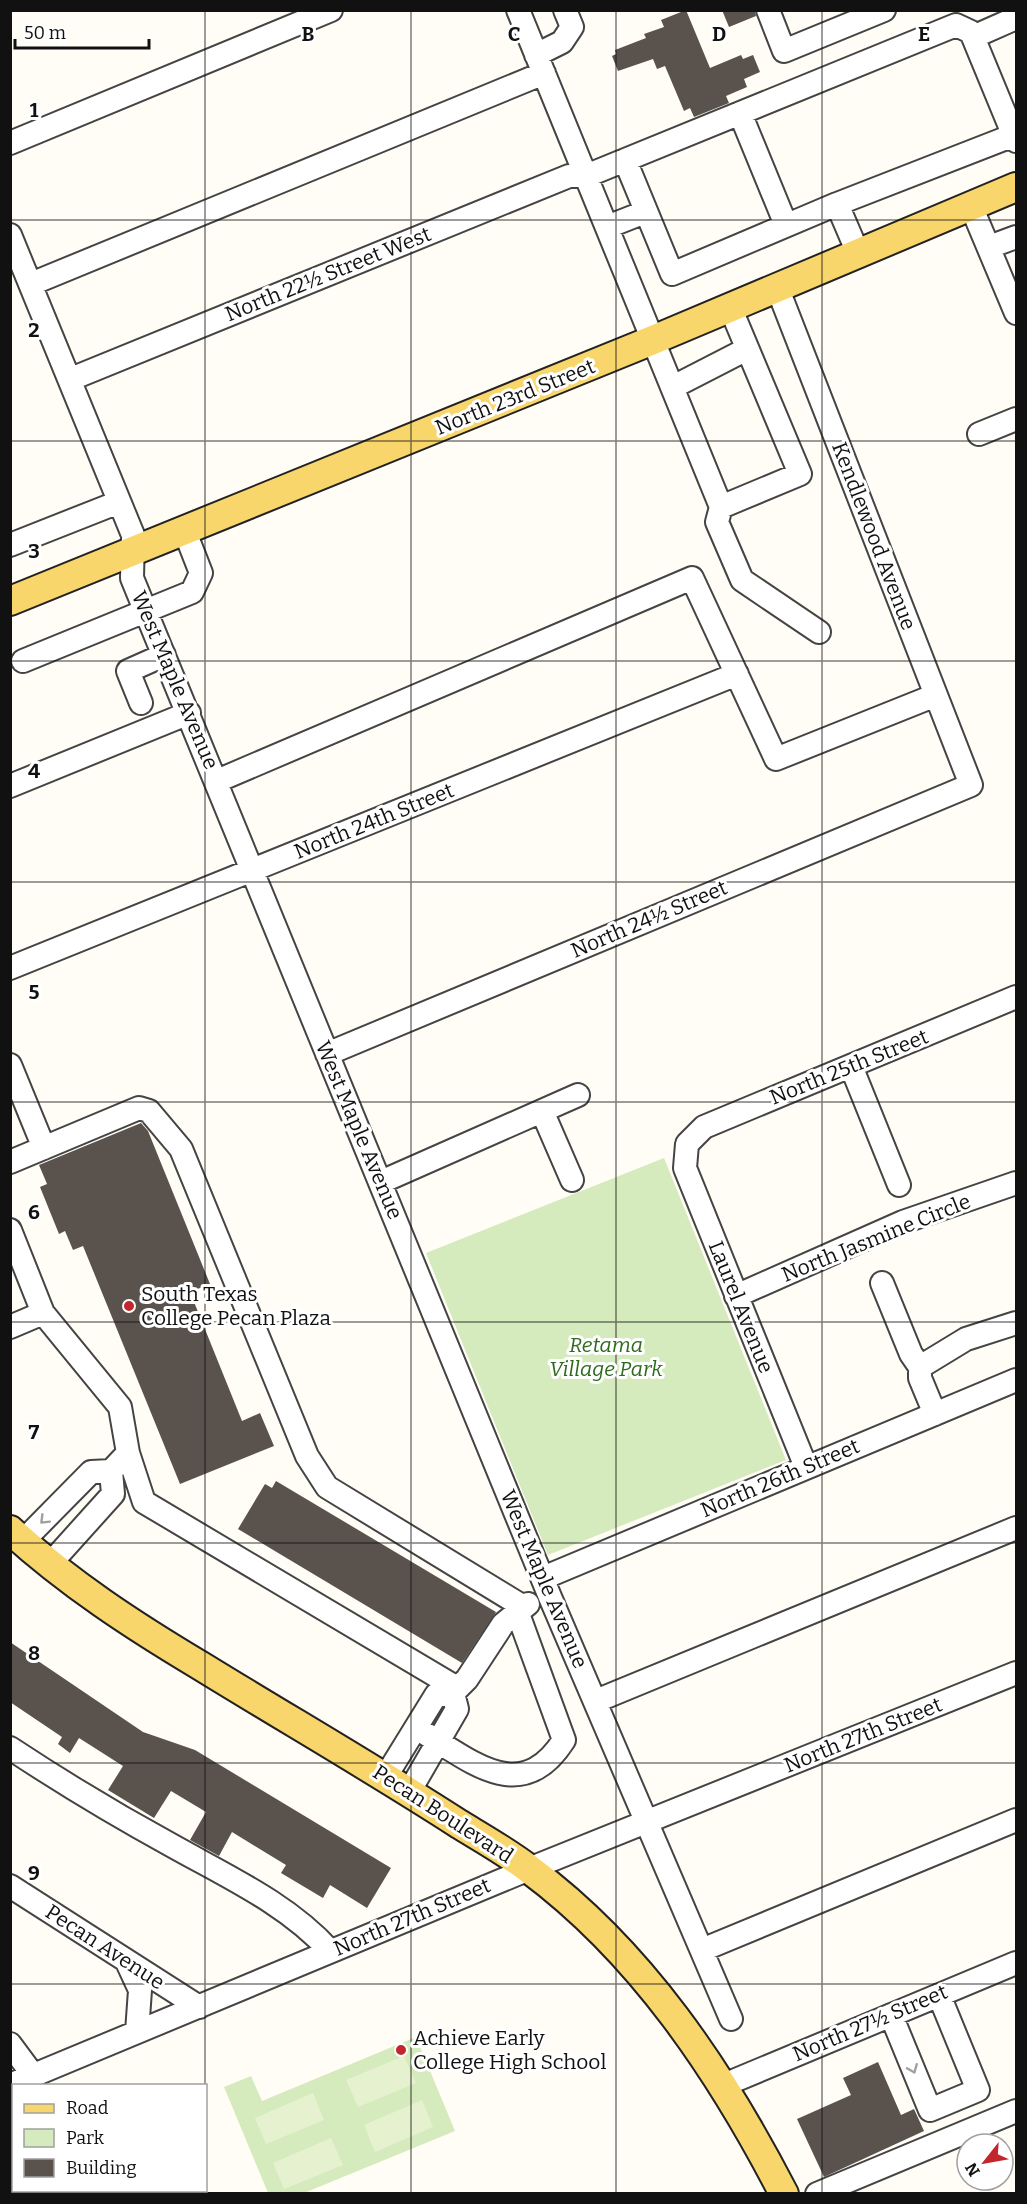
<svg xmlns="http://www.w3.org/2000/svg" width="1027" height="2204" viewBox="0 0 1027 2204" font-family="Bitter,serif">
	<rect width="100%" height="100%" fill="#fffdf5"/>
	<path fill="#d5ebbd" d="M664,1158L786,1460L548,1555L426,1253Z
		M416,2037L455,2131L304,2193H268L224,2087L251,2076L262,2101Z"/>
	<path fill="#e6f2cf" d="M404,2056L416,2083L358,2107L346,2080Z
		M313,2093L324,2120L266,2144L255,2118Z
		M422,2100L433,2127L375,2152L364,2125Z
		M331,2138L343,2165L284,2189L273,2163Z"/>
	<path fill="#5a524d" d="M686,10L710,68L741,55L743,59L753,55L760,72L744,79L747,87L726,96L729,103L694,117L690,108L684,111L665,66L657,69L653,59L618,71L612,56L616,54L615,50L646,38L644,34L664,27L661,20Z
		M722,10H755L756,16L729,27Z
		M141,1123L148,1131L210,1284L190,1292L242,1421L260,1413L274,1446L180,1484L83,1246L73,1250L65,1231L59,1234L40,1187L47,1184L39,1165Z
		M276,1481L496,1612L462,1663L238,1529L265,1484L272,1488Z
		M10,1642L143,1732L195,1750L391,1868L367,1908L330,1885L323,1898L281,1873L286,1865L232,1832L219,1856L190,1840L206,1812L171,1791L154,1818L108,1790L123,1766L79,1738L70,1753L58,1744L62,1737L10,1702Z
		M878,2062L901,2115L914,2109L924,2131L824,2177L797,2119L851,2095L843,2078Z"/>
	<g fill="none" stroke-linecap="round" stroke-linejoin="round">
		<defs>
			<path id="minor" d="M518,10L721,507L800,474L730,307
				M768,10L784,51L884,10
				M973,37L1016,18
				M536,55L562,42L572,27L565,10
				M740,113L786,225
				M10,143L331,10
				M625,160L672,274L837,204L1014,135
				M837,204L858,253
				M971,206L1016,313
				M607,227L645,212
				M10,235L133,535L132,578L550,1597L731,2019
				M989,247L1016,237
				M31,284L544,73
				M71,379L569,176H586L956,25L971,32L1016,141
				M673,387L747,349
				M979,434L1016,419
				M721,507L717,522L742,580L819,632
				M10,545L119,502
				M23,661L192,592L201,573L185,532
				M141,703L128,671L164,655
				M217,781L692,578L776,759L936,695
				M10,786L189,713
				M10,968L737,674
				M327,1054L971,785L777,287
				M10,1065L44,1148
				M851,1066L899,1185
				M542,1111L572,1180
				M10,1162L139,1108L149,1111L181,1149L307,1456L327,1487L522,1606
				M381,1182L578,1095
				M10,1230L43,1313L120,1407L128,1453L144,1502L457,1688
				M882,1283L911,1354L920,1367
				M736,1296L903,1222L1016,1183
				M10,1327L43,1313
				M935,1414L920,1378V1367L966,1339L1016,1323
				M806,1467L685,1168L687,1144L704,1127L1016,997
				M23,1541L91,1472L111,1471L128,1453
				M50,1564L113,1494L111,1471
				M543,1578L1016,1380
				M596,1701L1016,1528
				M416,1728C468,1758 520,1809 564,1740L517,1611
				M10,1748C63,1783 116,1815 171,1845C226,1876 288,1904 330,1951
				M386,1776L436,1695L453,1693
				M409,1792L457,1709L453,1693L467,1679L503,1624L528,1604
				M10,1886L199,2007
				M702,1950L1016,1820
				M127,1962L140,1990L137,2032
				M891,2015L930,2110L978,2090L939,1995
				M10,2044L33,2075
				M10,2085L529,1869L1016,1673
				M724,2085L1016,1963
				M10,2188L14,2186
				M75,2194L82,2190
				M817,2194L1016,2111"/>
			<path id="major" d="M10,601L653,340L1016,187
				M10,1530C68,1583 134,1626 201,1666C287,1719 374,1769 459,1824C482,1838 507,1852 529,1869C641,1952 721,2072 784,2194"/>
		</defs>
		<use href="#minor" stroke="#444" stroke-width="26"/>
		<use href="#major" stroke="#222" stroke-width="32"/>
		<use href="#minor" stroke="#fff" stroke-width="22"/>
		<use href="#major" stroke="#f9d66b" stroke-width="28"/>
	</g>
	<defs><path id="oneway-chevron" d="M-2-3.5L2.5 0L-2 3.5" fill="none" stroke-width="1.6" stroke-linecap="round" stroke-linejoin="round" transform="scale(1.5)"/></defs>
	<g stroke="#a0a0a0">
		<use href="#oneway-chevron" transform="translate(44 1520) rotate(135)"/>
		<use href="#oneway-chevron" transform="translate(913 2069) rotate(68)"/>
	</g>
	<path fill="none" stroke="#111" stroke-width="1.5" stroke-opacity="0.55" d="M205,10V2086M411,10V2194M616,10V2194M822,10V2194M10,220H1016M10,441H1016M10,661H1016M10,882H1016M10,1102H1016M10,1322H1016M10,1543H1016M10,1763H1016M10,1984H1016M205,2190V2194"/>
	<g fill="#c4262e" stroke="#fff" stroke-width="2">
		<circle cx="129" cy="1306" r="6"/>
		<circle cx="401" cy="2050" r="6"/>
	</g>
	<g text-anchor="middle" stroke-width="6" stroke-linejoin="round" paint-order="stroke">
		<g font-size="21" fill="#111" stroke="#fff">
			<text transform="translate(328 274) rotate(-22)" y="7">North 22½ Street West</text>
			<text transform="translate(515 397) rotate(-22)" y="7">North 23rd Street</text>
			<text transform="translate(874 536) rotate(69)" y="7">Kendlewood Avenue</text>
			<text transform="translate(175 680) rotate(67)" y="7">West Maple Avenue</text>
			<text transform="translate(374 821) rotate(-22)" y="7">North 24th Street</text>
			<text transform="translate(649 919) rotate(-23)" y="7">North 24½ Street</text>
			<text transform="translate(849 1067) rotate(-22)" y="7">North 25th Street</text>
			<text transform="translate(359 1130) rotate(67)" y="7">West Maple Avenue</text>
			<text transform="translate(876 1238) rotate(-22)" y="7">North Jasmine Circle</text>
			<text transform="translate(741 1307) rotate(68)" y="7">Laurel Avenue</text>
			<text transform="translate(780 1478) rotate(-23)" y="7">North 26th Street</text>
			<text transform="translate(544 1579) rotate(67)" y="7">West Maple Avenue</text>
			<text transform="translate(863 1735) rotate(-22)" y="7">North 27th Street</text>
			<text transform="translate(443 1814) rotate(33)" y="7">Pecan Boulevard</text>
			<text transform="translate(412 1917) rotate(-23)" y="7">North 27th Street</text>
			<text transform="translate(105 1947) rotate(33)" y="7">Pecan Avenue</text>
			<text transform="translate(870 2023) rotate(-23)" y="7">North 27½ Street</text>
		</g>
		<g font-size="21" fill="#111" stroke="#fff" text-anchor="start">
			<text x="141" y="1301">South Texas<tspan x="141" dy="24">College Pecan Plaza</tspan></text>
			<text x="413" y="2045">Achieve Early<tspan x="413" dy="24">College High School</tspan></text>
		</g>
		<g font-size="21" font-style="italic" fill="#2f6b1f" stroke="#fff">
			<text x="606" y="1352">Retama<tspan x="606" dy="24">Village Park</tspan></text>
		</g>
	</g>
	<g font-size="20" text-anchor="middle" font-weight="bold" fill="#111" stroke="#fff" stroke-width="6" stroke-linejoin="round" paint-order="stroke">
		<text x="308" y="41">B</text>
		<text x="514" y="41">C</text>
		<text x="719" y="41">D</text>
		<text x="924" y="41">E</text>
		<text x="34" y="117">1</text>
		<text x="34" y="337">2</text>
		<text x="34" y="558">3</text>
		<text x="34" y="778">4</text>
		<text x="34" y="999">5</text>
		<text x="34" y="1219">6</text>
		<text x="34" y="1439">7</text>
		<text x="34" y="1660">8</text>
		<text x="34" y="1880">9</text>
	</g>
	<rect width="1027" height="2204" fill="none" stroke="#111111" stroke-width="24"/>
	<rect x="12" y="2084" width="195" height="108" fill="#ffffff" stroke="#a0a0a0" stroke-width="1.5"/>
	<rect x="24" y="2104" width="30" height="9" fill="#f9d66b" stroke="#a0a0a0" stroke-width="1.5"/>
	<text x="66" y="2114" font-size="18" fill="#111111">Road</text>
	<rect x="24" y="2129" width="30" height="18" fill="#d5ebbd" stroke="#a0a0a0" stroke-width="1.5"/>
	<text x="66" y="2144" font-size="18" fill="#111111">Park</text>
	<rect x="24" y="2159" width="30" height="18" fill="#5a524d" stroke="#a0a0a0" stroke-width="1.5"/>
	<text x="66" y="2174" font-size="18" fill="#111111">Building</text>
	<g transform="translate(985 2162) rotate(239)"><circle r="28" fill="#ffffff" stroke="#a0a0a0" stroke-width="1.5"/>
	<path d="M0-4.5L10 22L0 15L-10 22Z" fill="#c4262e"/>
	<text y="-9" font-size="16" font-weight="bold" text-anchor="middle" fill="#111111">N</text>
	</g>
	<path d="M15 39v9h134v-9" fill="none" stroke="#111111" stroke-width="3"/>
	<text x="24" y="39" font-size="18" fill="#111111" stroke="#ffffff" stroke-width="4.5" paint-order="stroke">50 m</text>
</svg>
